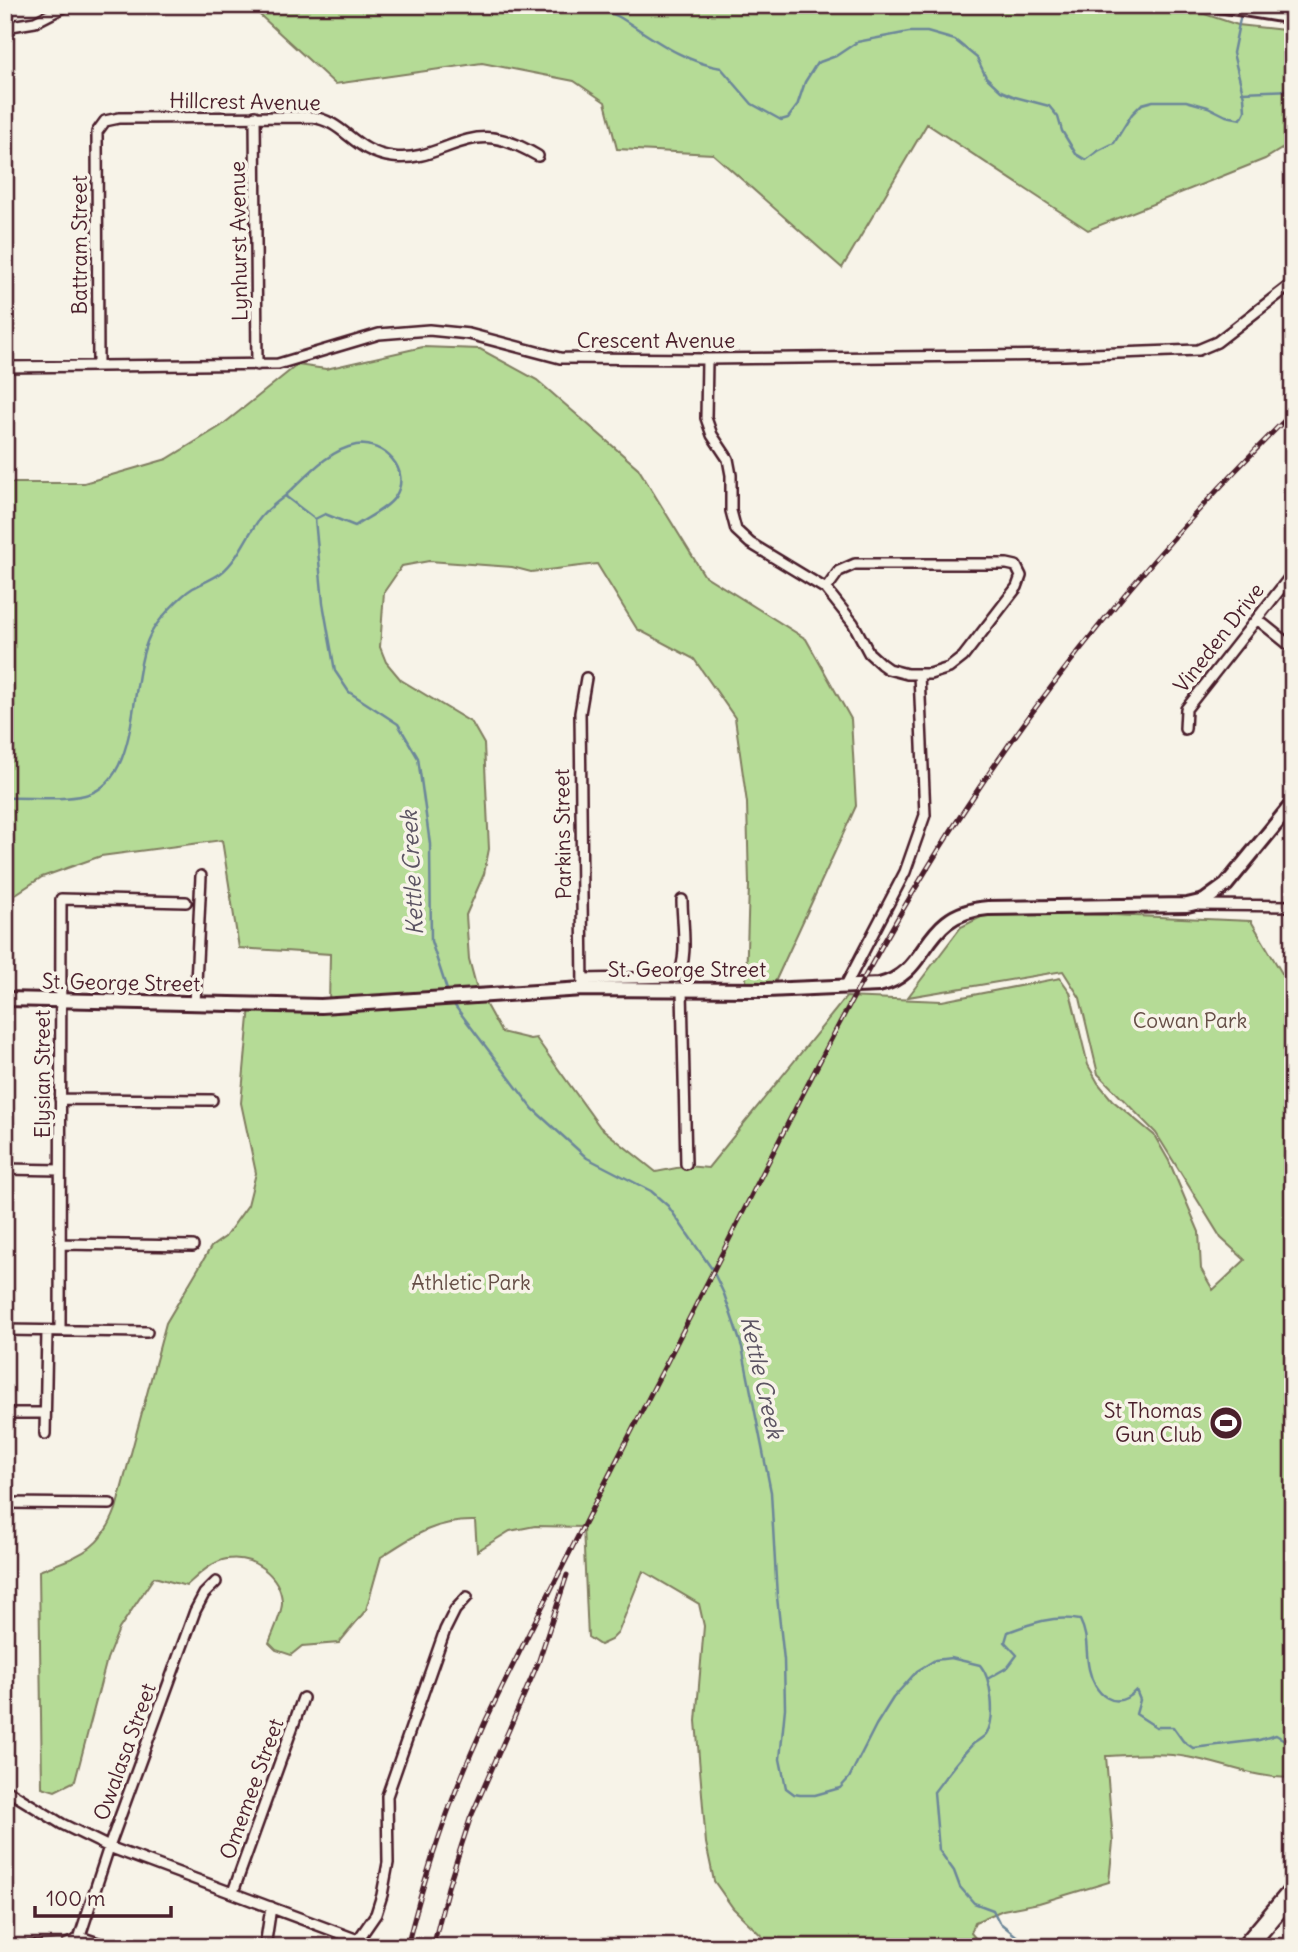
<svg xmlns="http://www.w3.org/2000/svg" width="1298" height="1952" viewBox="0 0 1298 1952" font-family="Delius,sans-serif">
	<rect width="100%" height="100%" fill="#f7f3e8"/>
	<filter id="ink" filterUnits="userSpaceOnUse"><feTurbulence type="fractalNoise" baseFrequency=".0143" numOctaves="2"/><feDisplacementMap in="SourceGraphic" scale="14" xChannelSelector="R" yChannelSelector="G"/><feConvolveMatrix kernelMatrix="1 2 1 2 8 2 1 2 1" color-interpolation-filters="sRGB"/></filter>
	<g filter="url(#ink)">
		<path fill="#b5db96" stroke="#807d60" stroke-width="2" d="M249,5H1177L1238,25L1293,31V142L1265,159L1088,230L927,124L842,268L713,154L617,149L605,102L574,81L482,63L335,84Z
			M423,347L480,349L537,380L638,468L704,575L806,639L851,719L856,806L775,982H746L749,885L747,803L735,718L694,659L637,629L597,564L531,572L512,567L429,561L402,566L384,592L380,647L386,662L401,680L472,723L484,744L489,849L484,874L466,915L469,959L477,989L501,1032L530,1039L536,1038L600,1127L656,1172L687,1166L708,1168L846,997L942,1001L1060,978L1070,992L1088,1065L1098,1083L1112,1100L1154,1135L1169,1161L1199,1232L1201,1269L1213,1290L1245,1260L1221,1238L1156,1133L1098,1074L1080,998L1063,971L908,997L961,927L995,910L1251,921L1290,987L1293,988V1778C1256,1779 1223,1763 1187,1757C1161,1752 1133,1755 1106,1756L1113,1842L1109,1882L1039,1903L1003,1910L975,1922L971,1933L983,1947H773L733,1908L714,1881L706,1843L696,1721L704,1626L699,1604L643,1571L618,1633L611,1640L600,1645L588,1637L583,1527L535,1526L510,1531L477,1551L475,1521C435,1520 413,1536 381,1557L366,1610L339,1643L302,1646L291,1655L276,1650L269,1643C273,1631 283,1613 282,1601C280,1575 253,1555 227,1559C212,1561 197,1576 186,1586L154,1577L119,1629L107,1659L75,1781L55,1791L42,1787L39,1571C79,1555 100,1552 116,1509L166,1323L211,1247L225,1237L248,1205L256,1173L241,1103L250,1006L329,1005L330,954L239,948L222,840L101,856L42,877L5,901V483H84L167,459L221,426L297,365L326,369Z"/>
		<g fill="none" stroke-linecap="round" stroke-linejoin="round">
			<path stroke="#6c8799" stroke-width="2.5" d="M590,5C600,10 611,12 621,18C653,38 683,62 721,68L752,104L781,120L788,118L797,106L805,82L817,63L836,56L857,42L909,32H927L955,40L977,58L986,77L1001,91L1015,97L1049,106L1058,117L1062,131L1076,154L1086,160L1098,151L1114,143L1132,114L1142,104L1153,101H1186L1208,107L1226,116L1241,119L1245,111L1244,97L1233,53L1241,14
				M1242,92L1293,90
				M285,496C305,478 328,450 356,445C383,441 413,470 395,497C387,509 366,518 355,526L325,514L315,519
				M5,798C31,797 60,801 85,795C142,782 128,678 150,635C157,621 180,596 193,588C202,583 213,579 221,573C239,559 247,534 261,517C268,509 277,502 285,496L315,519L323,603L335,671L349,692L398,724L418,758L430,844L431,941L448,993
				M452,1002L533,1109L587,1158L651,1191L668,1206L712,1269L724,1294L742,1347L771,1492L777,1597L784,1660L785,1708L780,1759L786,1788L794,1794L800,1795H815L840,1788L849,1778L876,1725L893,1698L917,1671L935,1660L951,1658L980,1665C991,1678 997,1718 986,1734C983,1738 977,1741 973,1744C958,1759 946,1776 934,1792L939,1850L954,1871L960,1887L974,1903L993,1910L999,1922L1030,1947
				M989,1678L1008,1667L1017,1655L1005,1642L1008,1632C1032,1623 1054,1615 1080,1620C1089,1638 1085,1651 1089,1669C1094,1694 1115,1713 1136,1690L1140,1700L1136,1714L1156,1727H1173L1183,1741L1193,1748L1259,1740L1276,1735L1293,1745"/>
			<defs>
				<path id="minor" d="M5,27L35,22L68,5
					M255,116L257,365
					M707,359L706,418L712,435L728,459L731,475V511L736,530L750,543L826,589L853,623L869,653L881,664L888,669L907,674H930L949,668L963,657L1017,587L1021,576L1016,566L1007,564H855L839,571L826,589
					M98,366L97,132L105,121L119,118L312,117C346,122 353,152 393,157C431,162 457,134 493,138C509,140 524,148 538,156
					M5,367L278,364L379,334L429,330L469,334L560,358L707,359L1065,355L1198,350L1217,342L1293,283
					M1257,619L1293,648
					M1185,729L1186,709L1293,573
					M1199,905L1293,906
					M583,979L677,977C689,960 682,921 682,900
					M845,987L905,872L925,815L919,674
					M583,989L580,713L586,678
					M682,990L686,1164
					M195,1004L201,876
					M60,1099L212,1100
					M5,1169L60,1170
					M61,1244L193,1246
					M5,1330L147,1332
					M60,1331L61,899L186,902
					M5,1413H45
					M45,1434L47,1331
					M5,1503L110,1504
					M5,1789L62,1824L109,1847L358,1940
					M233,1892L303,1698
					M358,1940L376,1914L382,1895L388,1863L387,1796L445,1630L455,1610L467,1597
					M5,1947L65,1945L79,1939H86L110,1947
					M79,1947V1939L109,1847L195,1611L204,1594L216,1582
					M265,1947L271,1907"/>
				<path id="tertiary" d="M5,999L321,1006L583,989L767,990L879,985C932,973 919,913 988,908L1187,905L1204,901L1226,885L1293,803"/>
				<path id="secondary" d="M1219,5L1293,17"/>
				<path id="motorway" d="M1246,1947L1293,1891"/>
			</defs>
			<use href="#minor" stroke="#4a1f2b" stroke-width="14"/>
			<use href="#tertiary" stroke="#4a1f2b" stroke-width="18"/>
			<use href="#secondary" stroke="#4a1f2b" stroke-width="18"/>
			<use href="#motorway" stroke="#4a1f2b" stroke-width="23"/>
			<use href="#minor" stroke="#f7f3e8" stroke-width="9"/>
			<use href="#tertiary" stroke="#f7f3e8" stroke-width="12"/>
			<use href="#secondary" stroke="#f7f3e8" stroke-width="12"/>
			<use href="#motorway" stroke="#f7f3e8" stroke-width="18"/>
			<defs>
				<path id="rail" d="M407,1947C426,1869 452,1793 486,1720C556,1576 631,1434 703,1291C787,1127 865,960 967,806C1061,663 1171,533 1293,412
					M433,1947L448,1887L470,1819L538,1663L567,1575"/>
			</defs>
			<use href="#rail" stroke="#4a1f2b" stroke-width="5"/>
			<use href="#rail" stroke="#f7f3e8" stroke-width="2.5" stroke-dasharray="8" stroke-linecap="butt"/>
		</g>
	</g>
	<defs>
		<symbol id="stadium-disc" viewBox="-11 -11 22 22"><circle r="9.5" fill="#4a1f2b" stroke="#f7f3e8"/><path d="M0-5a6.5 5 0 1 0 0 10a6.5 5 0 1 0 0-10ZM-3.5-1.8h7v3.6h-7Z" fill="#fff"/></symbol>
	</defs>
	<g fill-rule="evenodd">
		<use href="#stadium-disc" x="1207" y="1404" width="38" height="38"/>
	</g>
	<g text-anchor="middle" stroke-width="7" stroke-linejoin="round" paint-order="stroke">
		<g font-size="21" fill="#4a1f2b" stroke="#f7f3e8">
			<text transform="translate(245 102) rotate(1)" y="7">Hillcrest Avenue</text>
			<text transform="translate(239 241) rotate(-91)" y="7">Lynhurst Avenue</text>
			<text transform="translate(80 245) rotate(-90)" y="7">Battram Street</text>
			<text x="656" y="348">Crescent Avenue</text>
			<text transform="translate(1219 638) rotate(-52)" y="7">Vineden Drive</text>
			<text transform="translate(563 834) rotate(-91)" y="7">Parkins Street</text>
			<text x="687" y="977">St. George Street</text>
			<text transform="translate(121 983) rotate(1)" y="7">St. George Street</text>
			<text transform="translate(43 1074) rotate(-90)" y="7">Elysian Street</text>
			<text transform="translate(125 1752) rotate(-70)" y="7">Owalasa Street</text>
			<text transform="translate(252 1789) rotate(-70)" y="7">Omemee Street</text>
		</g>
		<g font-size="21" fill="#654e46" stroke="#f7f3e8">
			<text x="1190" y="1028">Cowan Park</text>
			<text x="471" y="1290">Athletic Park</text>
		</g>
		<g font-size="21" fill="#4a1f2b" stroke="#f7f3e8" text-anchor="end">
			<text x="1202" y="1418">St Thomas<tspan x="1202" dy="24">Gun Club</tspan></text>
		</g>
		<g font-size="23" font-style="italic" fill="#5b5362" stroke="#f7f3e8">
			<text transform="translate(412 873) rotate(-93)" y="8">Kettle Creek</text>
			<text transform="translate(762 1377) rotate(77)" y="8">Kettle Creek</text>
		</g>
	</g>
	<rect width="1298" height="1952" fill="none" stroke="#f7f3e8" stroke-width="28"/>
	<rect x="14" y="14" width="1270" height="1924" fill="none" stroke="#4a1f2b" stroke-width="2.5" filter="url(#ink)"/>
	<path d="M35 1906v10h136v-10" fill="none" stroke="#4a1f2b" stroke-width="3.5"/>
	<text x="46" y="1906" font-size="21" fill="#4a1f2b" stroke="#f7f3e8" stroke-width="5" paint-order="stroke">100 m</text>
</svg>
